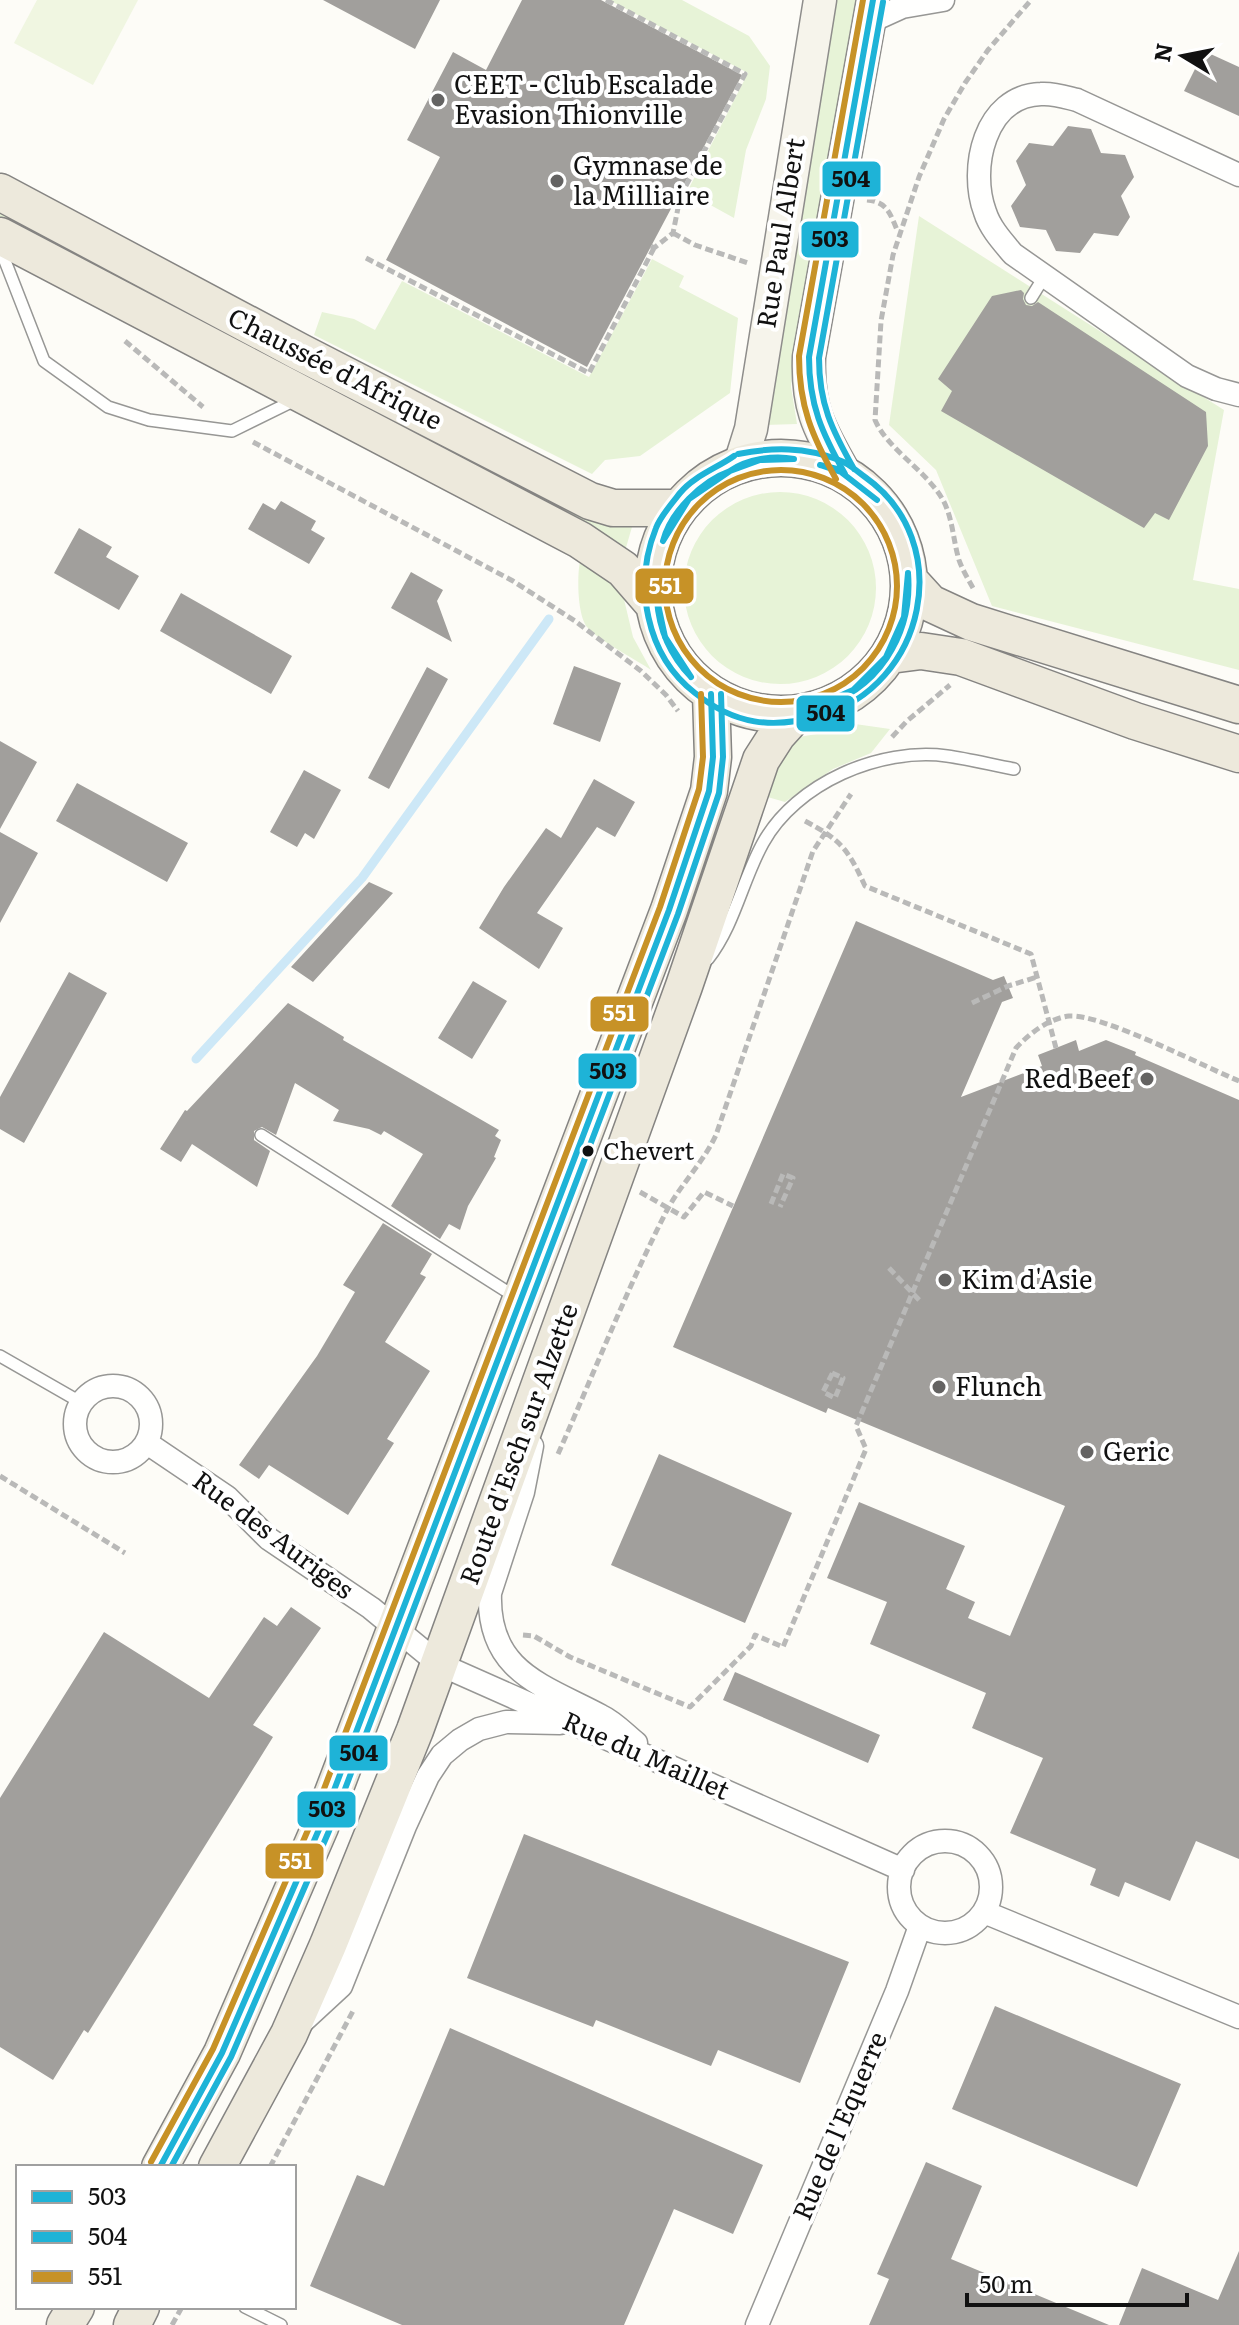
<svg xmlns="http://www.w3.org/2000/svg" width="1239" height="2325" viewBox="0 0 1239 2325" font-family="Literata,serif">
	<rect width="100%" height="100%" fill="#fdfcf7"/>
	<path fill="#e7f3d7" d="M609,0H682L749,36L770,66L766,99L746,150L734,218L687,192L748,73Z
		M837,0H858L795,338L791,387L797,424L765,425L806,167Z
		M0,206L634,520L625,551L0,218Z
		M919,216L1224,410L1193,580L1239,589V670L992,606L936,470L889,425Z
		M652,259L684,276L679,287L738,318L730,393L640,456L605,460L592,474L314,335L322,312L354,319L375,330L402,281L589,377Z
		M684 588a96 96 0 1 1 192 0a96 96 0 1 1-192 0Z
		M580,561L601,570L622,591L633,637L651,670C637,660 598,640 588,628C577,616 577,576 580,561Z
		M848,723L890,729L871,753L833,769L785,802L764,796L777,760L799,737L828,732Z"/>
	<path fill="#f0f6e1" d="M37,0H138L93,85L14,43Z"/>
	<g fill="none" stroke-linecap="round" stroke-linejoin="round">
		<path stroke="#cde8f7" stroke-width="9" d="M196,1059L362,878L549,619"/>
	</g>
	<path fill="#a19f9c" d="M323,0H440L415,49Z
		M522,0H601L742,75L587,367L386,260L440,157L407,140L453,52L486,70Z
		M1204,51L1239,67V116L1184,91Z
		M1068,126L1091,129L1101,153L1125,155L1134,177L1121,196L1130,217L1118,236L1094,233L1080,253L1056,251L1046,230L1020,227L1011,206L1026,185L1016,161L1029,143L1053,146Z
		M1021,290L1024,293L1023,299L1026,305L1032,306L1038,302L1206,412L1208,446L1169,520L1155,513L1144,528L941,411L952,391L938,379L992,296Z
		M281,501L316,521L311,530L325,538L309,564L248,529L263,503L275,510Z
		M79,528L112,547L106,557L139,576L119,610L54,573Z
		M411,572L443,590L437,601L452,642L391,608Z
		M181,593L292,656L271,694L160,631Z
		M574,666L621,683L600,742L553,724Z
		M427,667L448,679L389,789L368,778Z
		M0,741L37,762L0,829Z
		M304,770L341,790L314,839L305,833L297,847L270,832Z
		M594,779L635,802L615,837L597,827L537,913L563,928L539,969L479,928L504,887L546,828L561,838Z
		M77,783L188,843L167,882L56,821Z
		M0,832L38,853L0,923Z
		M369,882L393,893L313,982L291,967Z
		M856,921L993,980L1004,976L1013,998L1002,1002L961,1097L1042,1066L1038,1055L1056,1048L1076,1040L1079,1051L1106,1040L1136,1052L1135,1055L1239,1100V1859L1196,1841L1170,1901L1125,1882L1119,1897L1090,1885L1096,1869L1010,1833L1043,1758L972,1728L986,1693L870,1644L887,1602L827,1578L859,1502L965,1546L946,1589L975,1602L968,1618L1010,1636L1065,1506L828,1408L826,1413L673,1347Z
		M69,972L107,993L24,1143L0,1129V1097Z
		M473,981L507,1001L472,1059L438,1038Z
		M288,1003L344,1037L343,1040L499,1130L495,1136L501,1140L494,1157L496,1158L468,1206L460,1230L449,1224L440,1239L391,1206L423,1154L384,1131L381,1135L369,1129L333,1121L339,1110L295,1083L276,1135L262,1127L254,1131V1140L270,1151L257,1187L192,1144L181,1162L160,1149L185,1110L187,1111Z
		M383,1223L432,1254L420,1274L426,1277L385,1342L430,1371L387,1439L394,1443L348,1515L269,1465L259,1479L239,1465L317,1356L355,1292L343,1285Z
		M659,1454L792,1513L745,1623L611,1565Z
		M291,1607L321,1628L253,1725L273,1737L88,2033L84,2030L53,2080L0,2047V1798L104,1632L209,1698L264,1617L277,1626Z
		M735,1672L880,1735L868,1763L723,1700Z
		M524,1834L849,1962L800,2083L718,2050L711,2066L596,2020L593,2027L467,1978Z
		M995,2006L1181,2084L1137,2187L952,2109Z
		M450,2028L763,2165L733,2234L674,2209L624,2325H402L310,2286L357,2175L384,2186Z
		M926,2162L982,2186L951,2259L1109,2325H869L889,2279L877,2274Z
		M1239,2251V2325H1119L1142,2268L1218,2300Z"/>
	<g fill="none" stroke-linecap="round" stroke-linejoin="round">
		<defs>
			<path id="service" d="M0,248L44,361L108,407L149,420L232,431L297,399
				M1031,298L1044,277
				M708,959C735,924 742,881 763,843C796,783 880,747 947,756C969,759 992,765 1014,769
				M261,1135L517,1298
				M0,1356L82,1403
				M245,2307L281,2325"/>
			<path id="minor" d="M869,22L902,7L943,0
				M1239,175L1077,100C1065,97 1054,93 1041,94C984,96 969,169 985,212C990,228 1002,241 1013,254L1187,376L1216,389L1239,395
				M75 1424a38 38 0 1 1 76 0a38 38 0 1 1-76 0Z
				M147,1443L227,1497L269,1539L371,1608L439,1664L903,1870
				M532,1446L523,1492L490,1593C487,1672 543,1685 601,1716C614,1722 625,1734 636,1743
				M899 1887a46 46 0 1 1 92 0a46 46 0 1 1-92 0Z
				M984,1912L1239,2017
				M302,2022L341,1986L405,1826L428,1776L442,1755L460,1740L479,1729L506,1722L560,1723
				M757,2325L897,1991L920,1926"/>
			<path id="secondary" d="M740,464L751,429L820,0
				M845,474C820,429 807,411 809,357L873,0"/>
			<path id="primary" d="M0,192L300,352L590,501L613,508H679
				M0,236L580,540L623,569L655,606
				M653 586a128 128 0 1 1 256 0a128 128 0 1 1-256 0Z
				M909,580L930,603L971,622L1239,705
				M890,655L921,651L961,657L1135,721L1239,754
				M160,2167L222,2053L320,1827L669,910L709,791L713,757L711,694
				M217,2167L289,2034L328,1945L415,1730L684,986L761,760L777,735L796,714
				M65,2325L76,2307
				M132,2325L141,2307"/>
		</defs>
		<use href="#service" stroke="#979795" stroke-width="14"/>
		<use href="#minor" stroke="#979795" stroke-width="25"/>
		<use href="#secondary" stroke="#8e8d8b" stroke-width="35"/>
		<use href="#primary" stroke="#858482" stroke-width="39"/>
		<path stroke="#b9b9b8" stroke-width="5" stroke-dasharray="8 4" stroke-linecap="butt" d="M606,0L745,74L682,193
			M867,200C888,202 890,214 898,232
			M673,233L695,245L748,263
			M651,246L654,248L673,233L681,193
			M366,258L589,373L654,248
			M125,341L203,407
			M253,442L513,581L575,621L641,671L666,695L678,711
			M973,588C968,579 962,569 959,560C953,540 953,519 943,500C925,469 888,450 875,420L881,321L893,255L919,177L944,119L965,83L988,50L1031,0
			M892,737L907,721L950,685
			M805,821C841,840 848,849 865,886L1031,954L1056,1048
			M972,1003L1008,986L1037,977
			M640,1192L684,1217L704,1192L733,1206
			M771,1204L783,1174L793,1178L780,1207
			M889,1268L920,1301
			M832,1373L843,1378L835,1398L823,1392L834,1370
			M558,1454C594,1373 626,1291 666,1212C680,1185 703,1163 716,1135L813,851L851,794
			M0,1476L125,1553
			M523,1635L534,1636L570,1657L690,1707L751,1646L755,1635L783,1647L866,1449L856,1426L1016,1048C1030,1033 1048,1019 1069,1016C1100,1013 1205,1067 1239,1081
			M270,2167L353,2011
			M172,2325L182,2307"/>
		<use href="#service" stroke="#fffffe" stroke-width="11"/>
		<use href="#minor" stroke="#fffffe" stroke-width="22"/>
		<use href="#secondary" stroke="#f6f4eb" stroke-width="32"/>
		<use href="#primary" stroke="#ede9dc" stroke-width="36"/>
		<defs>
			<path id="bus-1" d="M820,465L837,469L877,500
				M820,465L841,472L877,500
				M730,471C747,459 774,455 794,459
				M730,471L760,460L794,459
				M845,474C822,433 809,405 809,357L873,0
				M663,541C671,511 702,481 730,471
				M663,541L689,499L730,471
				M657,600L665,637L691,677
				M657,600C659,630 670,655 691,677
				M815,707L853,690L886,657L904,617L908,573
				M815,707C877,693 913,635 908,573
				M160,2167L222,2053L320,1827L669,910L709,791L713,757L711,694"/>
			<path id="bus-2" d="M734,456C717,468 694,476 680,493C672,503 660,517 656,528C633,585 646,655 695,693C735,725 772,729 820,716C926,686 957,542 865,477C857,471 848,463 839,460C805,447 773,447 738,454
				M854,469C832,430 819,404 819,358L883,2
				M171,2167L231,2057L329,1831L678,914L719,793L723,757L721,694"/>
			<path id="bus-3" d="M665 586a116 116 0 1 1 232 0a116 116 0 1 1-232 0Z
				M836,479C812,436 799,406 799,356L863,0
				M151,2162L213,2049L311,1823L660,907L699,789L703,757L701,694"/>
		</defs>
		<use href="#bus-1" stroke="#fff" stroke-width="12"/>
		<use href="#bus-2" stroke="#fff" stroke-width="12"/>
		<use href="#bus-3" stroke="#fff" stroke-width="12"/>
		<use href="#bus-1" stroke="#1eb3d7" stroke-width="6"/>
		<use href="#bus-2" stroke="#1eb3d7" stroke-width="6"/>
		<use href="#bus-3" stroke="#c79227" stroke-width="6"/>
	</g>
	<g fill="#646362" stroke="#fff" stroke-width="3">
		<circle cx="438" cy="100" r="8"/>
		<circle cx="557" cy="181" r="8"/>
		<circle cx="1147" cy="1079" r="8"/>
		<circle cx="945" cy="1280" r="8"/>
		<circle cx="939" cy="1387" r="8"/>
		<circle cx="1087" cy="1452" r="8"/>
	</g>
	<circle fill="#111" stroke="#fff" stroke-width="3" cx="588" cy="1151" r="7"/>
	<g text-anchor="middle" stroke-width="8" stroke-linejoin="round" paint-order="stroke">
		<g font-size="24" fill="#111" stroke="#fff" text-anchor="start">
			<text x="603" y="1160">Chevert</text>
		</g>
		<g font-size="26" fill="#111" stroke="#fff" text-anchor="start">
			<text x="454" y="94">CEET - Club Escalade<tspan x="454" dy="30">Evasion Thionville</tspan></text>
			<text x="573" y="175">Gymnase de<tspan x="573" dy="30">la Milliaire</tspan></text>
			<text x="1131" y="1088" text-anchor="end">Red Beef</text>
			<text x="961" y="1289">Kim d'Asie</text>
			<text x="955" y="1396">Flunch</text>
			<text x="1103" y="1461">Geric</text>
		</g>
		<g font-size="26" fill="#111" stroke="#fff">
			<text transform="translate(781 233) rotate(-81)" y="9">Rue Paul Albert</text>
			<text transform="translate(335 369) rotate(27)" y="9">Chaussée d'Afrique</text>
			<text transform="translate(519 1444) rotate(-70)" y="9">Route d'Esch sur Alzette</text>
			<text transform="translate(273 1535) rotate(37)" y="9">Rue des Auriges</text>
			<text transform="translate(646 1756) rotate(24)" y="9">Rue du Maillet</text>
			<text transform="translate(840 2126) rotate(-67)" y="9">Rue de l'Equerre</text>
		</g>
	</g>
	<g stroke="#fff" stroke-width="3">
		<rect x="821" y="160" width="61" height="38" rx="8" fill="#1eb3d7"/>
		<rect x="800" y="220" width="60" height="39" rx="8" fill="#1eb3d7"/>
		<rect x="634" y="567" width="61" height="38" rx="8" fill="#c79227"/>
		<rect x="795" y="694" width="61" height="39" rx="8" fill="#1eb3d7"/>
		<rect x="589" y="995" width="61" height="38" rx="8" fill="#c79227"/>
		<rect x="577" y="1052" width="61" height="38" rx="8" fill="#1eb3d7"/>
		<rect x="328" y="1734" width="61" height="38" rx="8" fill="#1eb3d7"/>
		<rect x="296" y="1790" width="61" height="39" rx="8" fill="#1eb3d7"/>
		<rect x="264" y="1842" width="61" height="38" rx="8" fill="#c79227"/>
	</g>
	<g font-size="22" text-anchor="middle" font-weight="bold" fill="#fff">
		<text x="665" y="594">551</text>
		<text x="619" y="1021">551</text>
		<text x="295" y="1869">551</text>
	</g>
	<g font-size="22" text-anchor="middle" font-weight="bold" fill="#111">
		<text x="851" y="187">504</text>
		<text x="830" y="247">503</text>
		<text x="826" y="721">504</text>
		<text x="608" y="1079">503</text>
		<text x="359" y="1761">504</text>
		<text x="327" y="1817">503</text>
	</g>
	<rect x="16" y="2165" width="280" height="144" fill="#ffffff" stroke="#a0a0a0" stroke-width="2"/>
	<rect x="32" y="2191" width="40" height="12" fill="#1eb3d7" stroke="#a0a0a0" stroke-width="2"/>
	<text x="88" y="2205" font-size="24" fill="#111111">503</text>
	<rect x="32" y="2231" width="40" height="12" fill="#1eb3d7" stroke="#a0a0a0" stroke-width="2"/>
	<text x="88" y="2245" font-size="24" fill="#111111">504</text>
	<rect x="32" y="2271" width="40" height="12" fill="#c79227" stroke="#a0a0a0" stroke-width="2"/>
	<text x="88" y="2285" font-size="24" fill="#111111">551</text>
	<g transform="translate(1183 56) rotate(280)" stroke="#ffffff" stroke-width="6" paint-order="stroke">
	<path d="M0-6L14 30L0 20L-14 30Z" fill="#111111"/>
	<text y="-12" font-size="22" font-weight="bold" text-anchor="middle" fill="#111111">N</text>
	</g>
	<path d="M967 2293v12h220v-12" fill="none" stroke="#111111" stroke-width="4"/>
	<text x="979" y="2293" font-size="24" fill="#111111" stroke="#ffffff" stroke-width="6" paint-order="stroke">50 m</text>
</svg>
